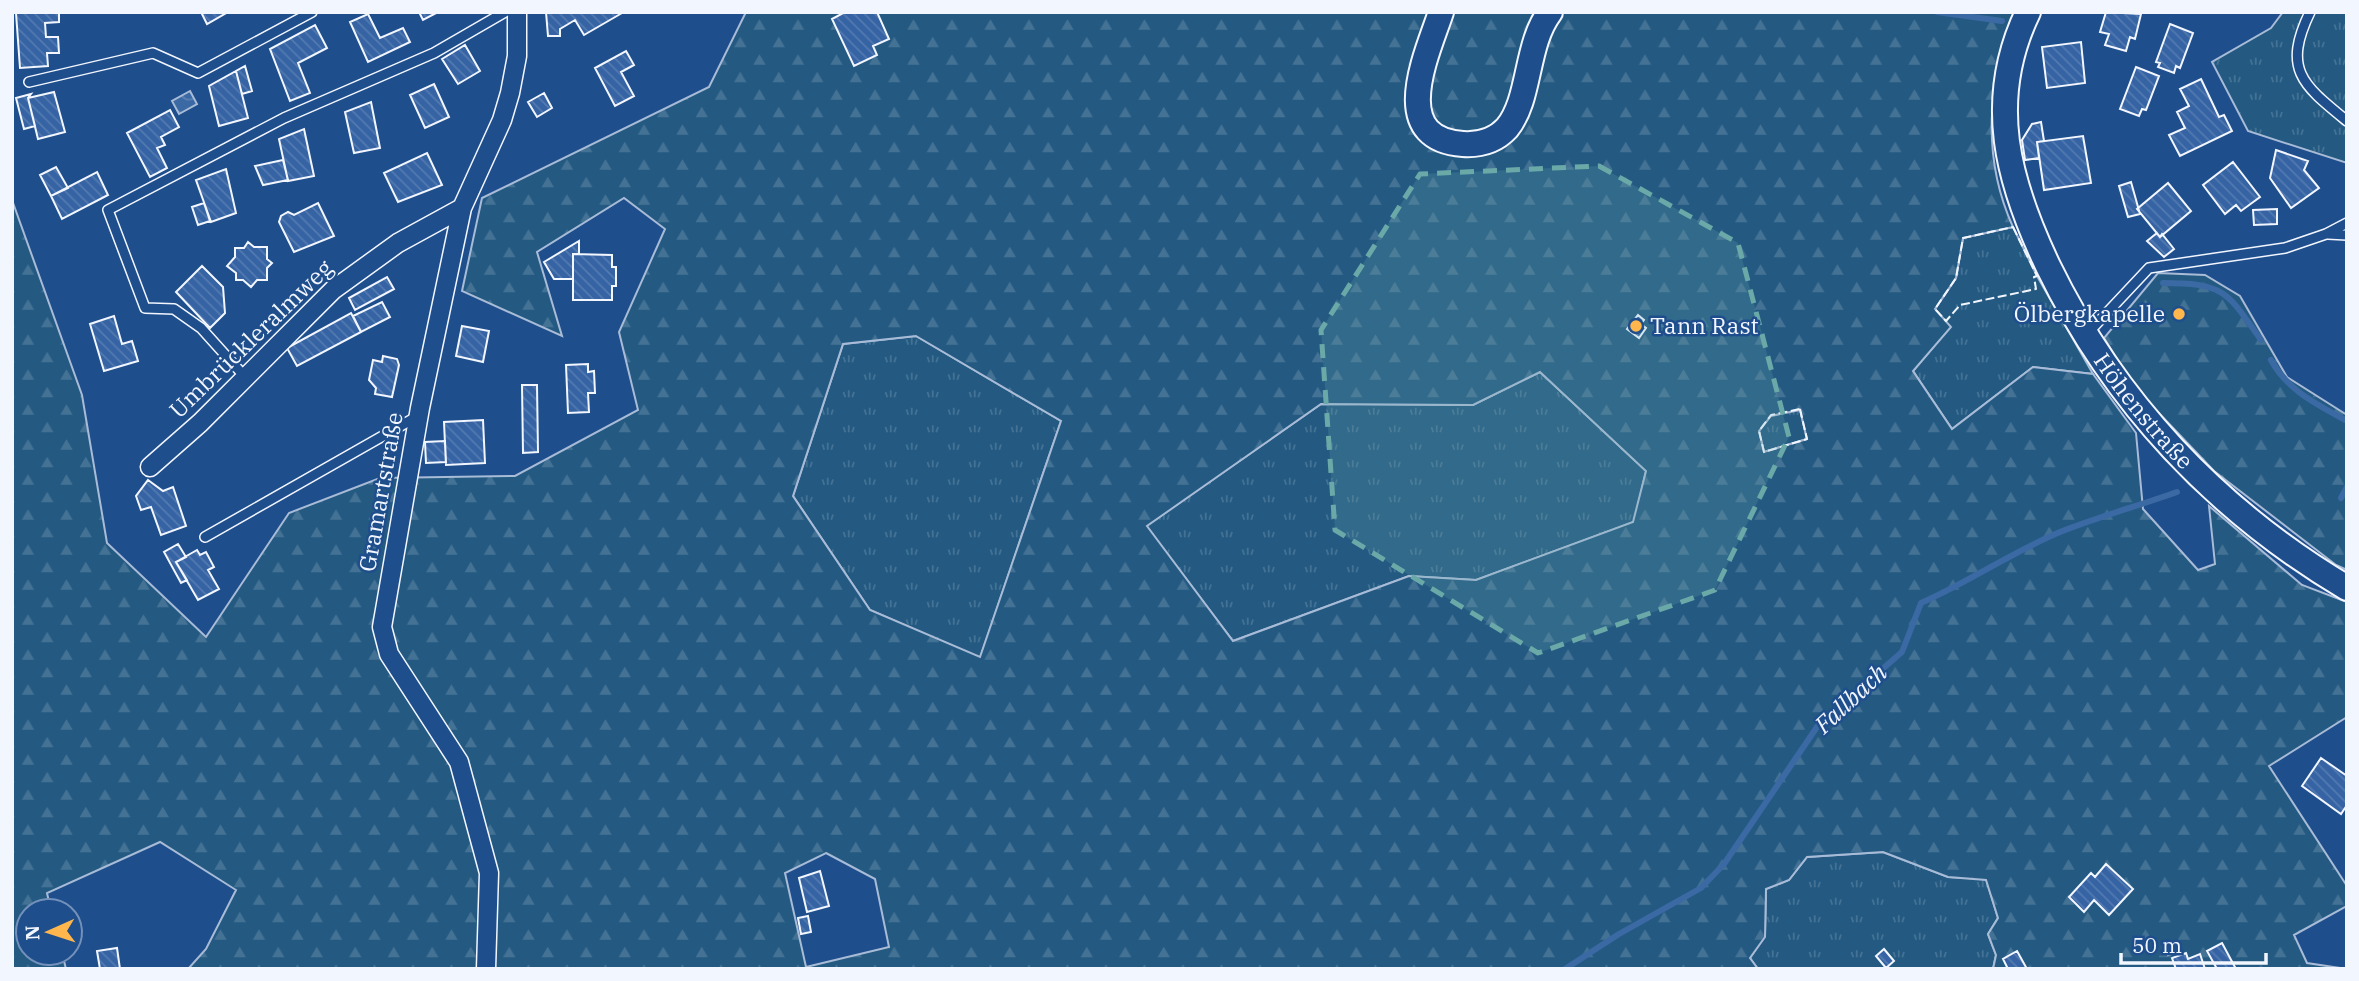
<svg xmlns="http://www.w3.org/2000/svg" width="2359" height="981" viewBox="0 0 2359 981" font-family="'IBM Plex Serif',serif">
	<defs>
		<pattern id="grass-tufts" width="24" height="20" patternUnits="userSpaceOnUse" patternTransform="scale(1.75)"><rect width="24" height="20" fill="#245a82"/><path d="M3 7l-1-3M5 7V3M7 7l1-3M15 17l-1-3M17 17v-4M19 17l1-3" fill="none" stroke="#447295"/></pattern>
		<pattern id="forest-firs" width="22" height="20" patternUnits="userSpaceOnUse" patternTransform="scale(1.75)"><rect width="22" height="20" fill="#245a82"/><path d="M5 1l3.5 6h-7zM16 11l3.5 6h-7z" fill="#447295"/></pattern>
		<pattern id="water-waves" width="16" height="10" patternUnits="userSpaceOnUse" patternTransform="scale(1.75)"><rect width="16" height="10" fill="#3b69a3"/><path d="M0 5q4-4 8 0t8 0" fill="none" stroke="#587fb1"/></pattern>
		<pattern id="building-back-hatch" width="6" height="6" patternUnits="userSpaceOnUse" patternTransform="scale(1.75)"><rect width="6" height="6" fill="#3563a3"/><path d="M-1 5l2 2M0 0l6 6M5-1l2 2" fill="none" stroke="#537ab1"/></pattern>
	</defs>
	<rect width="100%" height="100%" fill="#1f4e8c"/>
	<path fill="url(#grass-tufts)" stroke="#a8bbd7" stroke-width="2" d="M2283,12H2347V163L2248,131L2212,62L2271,28Z
		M2013,227L2037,276L2093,374L2033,367L1952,429L1913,371L1950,327L1935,309L1956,278L1963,238Z
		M916,336L1061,421L980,658L870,610L793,496L843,344Z
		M1540,372L1646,471L1634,522L1476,580L1409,576L1233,641L1146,526L1321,404L1473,405Z
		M1800,409L1807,439L1764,452L1759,431L1771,415Z
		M1883,852L1948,877L1986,879L1998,918L1988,934L1996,955L1993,969H1758L1750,958L1765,936L1766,889L1789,880L1807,857Z"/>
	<path fill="url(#forest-firs)" stroke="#a8bbd7" stroke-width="2" fill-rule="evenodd" d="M746,12H2014C1988,84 1981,156 2013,227L1963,238L1956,278L1935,309L1951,327L1913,371L1952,429L2033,367L2093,374L2136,433L2143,509L2198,570L2215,564L2209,506L2302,585L2347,602V717L2269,766L2347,886V906L2294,935L2307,963L2347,969H1993L1996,955L1988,934L1998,918L1986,880L1948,877L1883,852L1807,857L1789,880L1766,889L1765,937L1750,958L1758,969H188L206,949L236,890L160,842L47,893L51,911H28V953H62L66,969H12V200L82,395L107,543L206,637L289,513L380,478L515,476L638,410L619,332L665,229L624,198L537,252L562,336L462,291L482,198L709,87ZM916,336L1061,421L980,657L870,610L793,496L843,344ZM1540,372L1646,471L1633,522L1476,580L1409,576L1233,641L1147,526L1321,404L1473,405ZM1800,410L1807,439L1764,452L1759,431L1771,416ZM826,853L875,879L889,947L806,967L785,873Z
		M2158,273L2205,275L2240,296L2287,377L2347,415V570L2336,565L2214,471L2136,389L2104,338Z"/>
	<path fill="url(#water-waves)" stroke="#a8bbd7" stroke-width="2" d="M190,91L197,104L179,114L172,101Z"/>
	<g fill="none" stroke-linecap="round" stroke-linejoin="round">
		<path stroke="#3b69a3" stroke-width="6" d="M1937,12L2002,21
			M2163,283C2225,283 2227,292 2261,340
			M2271,360C2288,391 2317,404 2347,421
			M2341,498L2347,487
			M1565,969L1619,934L1701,888L1724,864L1819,724L1902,652L1921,603C1969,582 2012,552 2060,532C2098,517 2138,506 2177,492"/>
	</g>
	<path fill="url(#building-back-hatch)" stroke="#f2f6ff" stroke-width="2" d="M24,12H59V22L45,23L46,37H58L59,53H47L48,66L20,68L16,13Z
		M201,12H228L207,24Z
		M419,12H438L423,20Z
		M546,12H622V13L584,35L575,20L560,29V36H548Z
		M845,12H877L889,39L873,46L877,55L854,66L832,19Z
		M2106,12L2141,14L2135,39L2130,37L2126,51L2105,45L2109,34L2100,32Z
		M368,14L380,38L403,28L410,42L368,62L350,22Z
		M2170,24L2193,33L2180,68L2176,66L2174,73L2158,67L2160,63L2156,62Z
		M315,25L327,48L298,63L310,93L290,101L270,49Z
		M2081,42L2085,83L2047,88L2042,47Z
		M465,45L480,71L458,84L442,59Z
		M626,51L634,65L621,72L634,96L615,106L595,68Z
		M245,66L252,91L242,94L236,71Z
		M2136,67L2159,76L2146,110L2142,109L2139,116L2120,109Z
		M236,71L248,118L219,126L209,86Z
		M2201,79L2219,117L2224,115L2232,131L2180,156L2169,135L2185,128L2177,112L2189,106L2180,89Z
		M434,84L449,117L425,128L410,95Z
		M54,92L65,132L38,139L28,98Z
		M544,93L552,108L537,117L528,102Z
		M31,94L28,98L35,126L24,129L16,98Z
		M371,102L380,148L354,153L345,112Z
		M170,110L179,127L161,137L165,145L157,148L167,168L150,177L127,133Z
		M2041,122L2044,141L2037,142L2039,158L2025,160L2022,140L2032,124Z
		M304,129L314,176L288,181L279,139Z
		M2083,136L2091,183L2044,190L2037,142Z
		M2276,150L2308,161L2304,170L2319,188L2291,208L2270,178Z
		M427,153L442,185L398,202L384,173Z
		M283,160L288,180L263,185L255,166Z
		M2233,162L2260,197L2241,211L2236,205L2225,214L2203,185Z
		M56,167L68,188L51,196L40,175Z
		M226,169L236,213L211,222L196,180Z
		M97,172L108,195L62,219L51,196Z
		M2131,182L2140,214L2128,217L2119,186Z
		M2168,183L2191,211L2160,237L2137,209Z
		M204,203L210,221L198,225L192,207Z
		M318,203L334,236L294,252L279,222L281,216L288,212L294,215Z
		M2277,209V224L2254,225L2253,210Z
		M2157,233L2160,237L2162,234L2174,249L2164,257L2147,241Z
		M579,241V254H573V279H554L544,262Z
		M248,242L254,247H267V259L272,263L267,268V280H257L251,287L243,280H236V273L227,266L235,257V248H244Z
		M573,254L612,255V267H616V286H612V300H573Z
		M202,266L223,287L225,313L210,328L176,292Z
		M387,277L394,289L355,310L349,298Z
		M382,302L390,317L361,332L353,316Z
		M351,313L361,332L297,366L287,348Z
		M1638,315L1644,320L1641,324L1646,328L1639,338L1627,329Z
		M114,316L122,344L132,341L138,361L104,371L90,324Z
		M462,326L489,331L483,362L456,356Z
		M383,356L397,359L399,365L392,397L375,394L376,388L369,380L373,360L382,362Z
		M588,364V372L594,371L595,393H588L589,412L568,413L566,365Z
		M522,385H537L538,452L523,453Z
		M483,420L485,463L446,465L444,422Z
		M445,441L446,462L426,463L425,442Z
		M148,480L163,491L173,487L186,526L161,535L151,507L141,510L136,496Z
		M178,544L186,557L176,562L187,580L181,583L164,552Z
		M197,550L200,555L206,552L214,567L208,570L219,589L198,600L176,562Z
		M2321,758L2347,776V805L2341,814L2302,786Z
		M2106,864L2133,889L2109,915L2094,900L2084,912L2069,897L2091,873L2095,877Z
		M820,871L829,906L807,912L799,878Z
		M808,916L811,932L801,934L798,918Z
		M2174,943L2176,953L2168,955L2166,944Z
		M2222,943L2236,969H2217L2207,951Z
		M117,948L120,969H100L97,951Z
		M1884,949L1894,961L1886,968L1876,956Z
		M2017,951L2027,969H2008L2003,959Z
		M2186,953L2188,959L2200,954L2205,969H2176L2172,958Z"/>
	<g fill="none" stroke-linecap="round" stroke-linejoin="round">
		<defs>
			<path id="lane" d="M2310,12C2282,70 2303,85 2347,121
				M29,82L153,53L198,73L312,12
				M2328,234L2347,235
				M2087,334L2149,268L2285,248L2326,234L2347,223
				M246,378L201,328L174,309L145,308L108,210L284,118L434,53L505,12
				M205,537L418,416"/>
			<path id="street" d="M150,467L200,423L333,290L398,243L462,208
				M486,969L489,873L459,762L389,654L382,627L420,408L462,208L502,120L510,93L517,56V12"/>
			<g id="secondary">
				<path d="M1441,12C1428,52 1386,139 1463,144C1480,145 1495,141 1507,128C1531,99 1525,45 1550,12"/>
				<path id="s1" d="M2028,12C1985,101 2008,182 2048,266C2114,402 2217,511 2347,588"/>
			</g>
		</defs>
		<use href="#lane" stroke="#f2f6ff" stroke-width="12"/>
		<use href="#street" stroke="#f2f6ff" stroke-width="21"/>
		<use href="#secondary" stroke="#f2f6ff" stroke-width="28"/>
		<use href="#lane" stroke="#1f4e8c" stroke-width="9"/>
		<use href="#street" stroke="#1f4e8c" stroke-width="18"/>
		<use href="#secondary" stroke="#1f4e8c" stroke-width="24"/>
		<path stroke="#f2f6ff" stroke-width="2" stroke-dasharray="9 3.5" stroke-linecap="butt" d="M2013,227L2037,276L2034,277L2036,289L1960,305L1946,321L1935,309L1956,278L1963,238Z
			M1800,409L1807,439L1764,452L1759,431L1771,415Z"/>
	</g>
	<path fill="#6aa9a8" fill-opacity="0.2" stroke="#6aa9a8" stroke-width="5" stroke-dasharray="14 9" stroke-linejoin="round" d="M1599,166L1738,243L1789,437L1715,590L1538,653L1335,530L1321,330L1420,174Z"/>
	<g fill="#ffb74d" stroke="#1f4e8c" stroke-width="2.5">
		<circle cx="2179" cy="314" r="7"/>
		<circle cx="1636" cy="326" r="7"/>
	</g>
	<g text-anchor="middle" stroke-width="5" stroke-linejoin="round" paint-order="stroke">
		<g font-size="23" fill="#f2f6ff" stroke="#1f4e8c" text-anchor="end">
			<text x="2165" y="322">Ölbergkapelle</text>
			<text x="1650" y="334" text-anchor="start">Tann Rast</text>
		</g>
		<g font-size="23" fill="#f2f6ff" stroke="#1f4e8c">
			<text transform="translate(251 339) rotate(-44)" y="8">Umbrückleralmweg</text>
			<text dy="8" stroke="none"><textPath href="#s1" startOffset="439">Höhenstraße</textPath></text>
			<text transform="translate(381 492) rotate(-80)" y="8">Gramartstraße</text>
		</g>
		<g font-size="24" font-style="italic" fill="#f2f6ff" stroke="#1f4e8c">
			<text transform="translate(1851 699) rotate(-43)" y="8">Fallbach</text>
		</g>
	</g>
	<rect width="2359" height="981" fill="none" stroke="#f2f6ff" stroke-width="28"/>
	<g transform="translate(49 932) rotate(267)"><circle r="33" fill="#1f4e8c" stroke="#7391ba" stroke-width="2"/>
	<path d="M0-5L12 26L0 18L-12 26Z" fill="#ffb74d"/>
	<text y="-10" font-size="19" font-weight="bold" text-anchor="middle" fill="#f2f6ff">N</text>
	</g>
	<path d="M2121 953v10h145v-10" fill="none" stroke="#f2f6ff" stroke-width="3.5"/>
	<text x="2132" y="953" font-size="21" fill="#f2f6ff" stroke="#1f4e8c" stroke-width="5" paint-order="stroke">50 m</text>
</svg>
